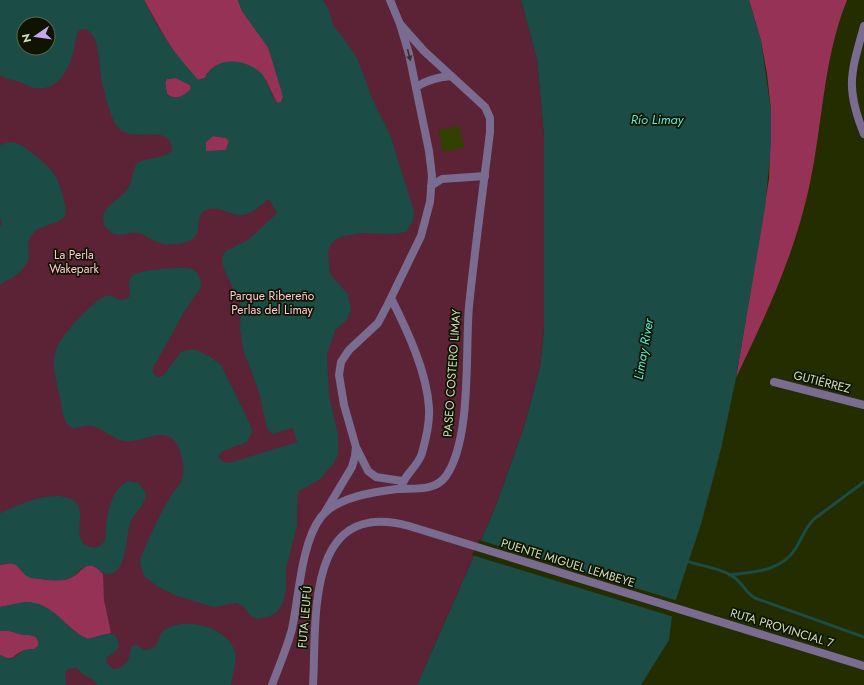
<svg xmlns="http://www.w3.org/2000/svg" width="864" height="685" viewBox="0 0 864 685" font-family="Jost,sans-serif">
	<rect width="100%" height="100%" fill="#232d00"/>
	<path fill="#5c2235" fill-rule="evenodd" d="M0,0H521L537,59L544,136V330L540,367L524,427L495,508L417,685H0ZM24,24H48V48H24Z"/>
	<path fill="#953255" d="M144,0H238L242,11L267,44L282,91L283,97L281,102L277,103L266,80L207,73L205,78L198,80C174,58 160,27 144,0Z
		M749,0H847C822,62 823,128 808,192C793,258 765,317 736,378L769,179L771,110L767,74L761,41Z
		M176,78L190,85L191,89C184,96 175,101 167,94L165,82L167,79Z
		M213,136L226,138L229,141L226,150L208,152L206,151V142Z
		M11,563L17,565L31,578C42,579 55,581 66,579C83,577 84,553 103,574L104,600L111,633L88,639L79,635L55,614L16,604L0,607V565Z
		M12,630C15,632 18,634 21,634C29,636 33,633 39,640L38,648C33,650 27,649 22,651C11,656 14,662 0,655V631Z"/>
	<path fill="#1b4c45" fill-rule="evenodd" d="M0,0H144L154,20L173,50L198,80L205,78C214,56 245,58 261,73C269,82 270,94 277,103L281,102L283,97L269,49L242,11L238,0H323L328,8L333,25L344,39L357,58L372,98L391,137L414,212L413,221L406,232L394,234L363,233L344,236L336,239L331,244L328,252L330,274L348,294L351,310L346,321L335,330L327,354L329,395L338,435V455L334,463L319,480L299,491L297,499V526L286,569V589L283,603L277,612L270,616L257,619L251,616L243,606L237,603L214,607L177,596L158,587L144,576L140,563L141,556C150,537 158,517 169,499C173,491 181,485 183,476C185,464 180,440 167,436C155,432 139,443 125,441C113,440 104,429 93,426C86,424 79,428 72,428L67,424L63,416C56,363 39,359 82,315C90,307 98,298 109,295C117,299 123,303 130,296C130,289 126,280 133,275C138,270 185,266 192,269C199,272 201,280 201,287L184,312L153,368V373L158,377L163,376L181,352L188,350H196L209,356L221,365L250,424L252,432L247,442L221,452L219,457L223,462L229,463L297,442L293,428L272,434L267,428L259,392L243,349L240,329L241,305L224,269L222,261L223,255L226,251L248,240L277,213L269,199C262,204 253,213 244,215C232,218 221,204 206,210C193,216 204,234 191,240C178,246 164,246 152,240C148,238 145,235 142,234C133,230 123,237 114,234C110,232 105,228 104,223C98,207 121,200 128,188C133,181 132,170 137,163C148,157 163,159 172,151C171,118 128,150 114,122C109,110 105,96 102,83C99,68 101,38 86,29L80,30L77,33C74,55 65,93 35,88C30,88 25,84 20,82C13,80 7,79 0,75ZM24,24H48V48H24ZM176,78L190,85L191,89C184,96 175,101 167,94L165,82L167,79ZM213,136L226,138L229,141L226,150L206,151V142Z
		M521,0H749L761,41L771,110V145L765,208L736,378L721,449L701,524L673,608L669,640L641,685H417L495,508L524,427L540,367L544,330V136L537,59Z
		M10,142C22,143 27,149 36,156C55,172 58,176 64,201C66,206 67,214 63,218C53,227 38,223 30,238C27,244 29,250 29,256C28,269 11,280 0,284V227L2,222L0,219V145Z
		M127,481L139,483L146,495C144,506 136,511 131,521C125,536 128,572 109,574C100,575 97,563 88,566C80,567 77,574 70,578C60,583 42,579 31,578C16,572 22,559 0,565V513C5,512 9,508 14,507C29,500 65,488 77,504C86,515 70,543 91,547C94,548 100,547 102,544C107,540 105,533 106,527C107,511 112,490 127,481Z
		M24,602C54,601 63,628 88,639C98,637 107,631 116,636L119,646L116,651L107,657L106,662L113,669C126,668 130,659 131,647L135,644L144,650C164,648 154,636 166,629C186,617 225,627 234,649C238,660 233,673 231,685H98L94,680L84,675L77,668L68,669L65,673L66,685H0V655L10,659L15,657L24,650L34,649L39,645L36,636C30,634 25,636 19,634C12,632 8,630 0,631V607Z"/>
	<path fill="#232d00" d="M479,540L678,601L674,617L472,555Z"/>
	<g fill="none" stroke-linecap="round" stroke-linejoin="round">
		<path stroke="#1b4c45" stroke-width="3" d="M686,561C701,566 722,568 735,578C743,584 746,593 755,598L864,637
			M729,575C753,572 781,572 796,548C802,538 805,528 814,519L864,482"/>
	</g>
	<path fill="#324000" d="M459,126L464,148L443,152L438,130Z"/>
	<g fill="none" stroke-linecap="round" stroke-linejoin="round">
		<path stroke="#7a6b91" stroke-width="8" d="M864,26C851,73 845,87 864,134
			M416,87C427,80 438,77 451,76
			M431,186L442,179L485,176
			M391,298C407,330 427,372 429,408C430,422 426,439 422,453C418,467 403,475 401,489
			M774,382L864,405
			M356,447L368,471L376,477L402,481
			M325,512L352,467L355,456L356,447L344,405L339,375L341,362L349,350L378,323L388,304L421,236L430,202L432,176L429,151L409,54L400,24"/>
		<path stroke="#7a6b91" stroke-width="8" d="M272,685C279,666 287,648 292,629C299,597 301,543 321,517C337,497 373,492 397,489C415,488 434,492 446,476C472,438 465,352 469,306C475,248 483,190 490,132V118L485,107L424,51L400,24L390,0
			M313,685C317,621 304,497 409,526L864,666"/>
	</g>
	<defs><path id="oneway-solid" d="M-6-.8H1V-3.2L6.5 0L1 3.2V.8H-6Z"/></defs>
	<use fill="#343233" href="#oneway-solid" transform="translate(409 55) rotate(76)"/>
	<g text-anchor="middle" stroke-width="3.5" stroke-linejoin="round" paint-order="stroke">
		<g font-size="12" fill="#ffc6d4" stroke="#0e1400">
			<text x="74" y="259">La Perla<tspan x="74" dy="14">Wakepark</tspan></text>
			<text x="272" y="300">Parque Ribereño<tspan x="272" dy="14">Perlas del Limay</tspan></text>
		</g>
		<g font-size="12" fill="#d2ddbd" stroke="#0e1400">
			<text transform="translate(452 373) rotate(-86)" y="4">PASEO COSTERO LIMAY</text>
			<text transform="translate(822 382) rotate(14)" y="4">GUTIÉRREZ</text>
			<text transform="translate(568 563) rotate(17)" y="4">PUENTE MIGUEL LEMBEYE</text>
			<text transform="translate(305 617) rotate(-85)" y="4">FUTA LEUFÚ</text>
			<text transform="translate(782 628) rotate(17)" y="4">RUTA PROVINCIAL 7</text>
		</g>
		<g font-size="13" font-style="italic" fill="#58f1db" stroke="#0e1400">
			<text x="657" y="124">Río Limay</text>
			<text transform="translate(643 349) rotate(-80)" y="5">Limay River</text>
		</g>
	</g>
	<g transform="translate(36 36) rotate(257)"><circle r="19" fill="#0e1400" stroke="#5c644c"/>
	<path d="M0-3L7 15L0 10L-7 15Z" fill="#c4a7f1"/>
	<text y="-6" font-size="11" font-weight="bold" text-anchor="middle" fill="#d2ddbd">N</text>
	</g>
</svg>
